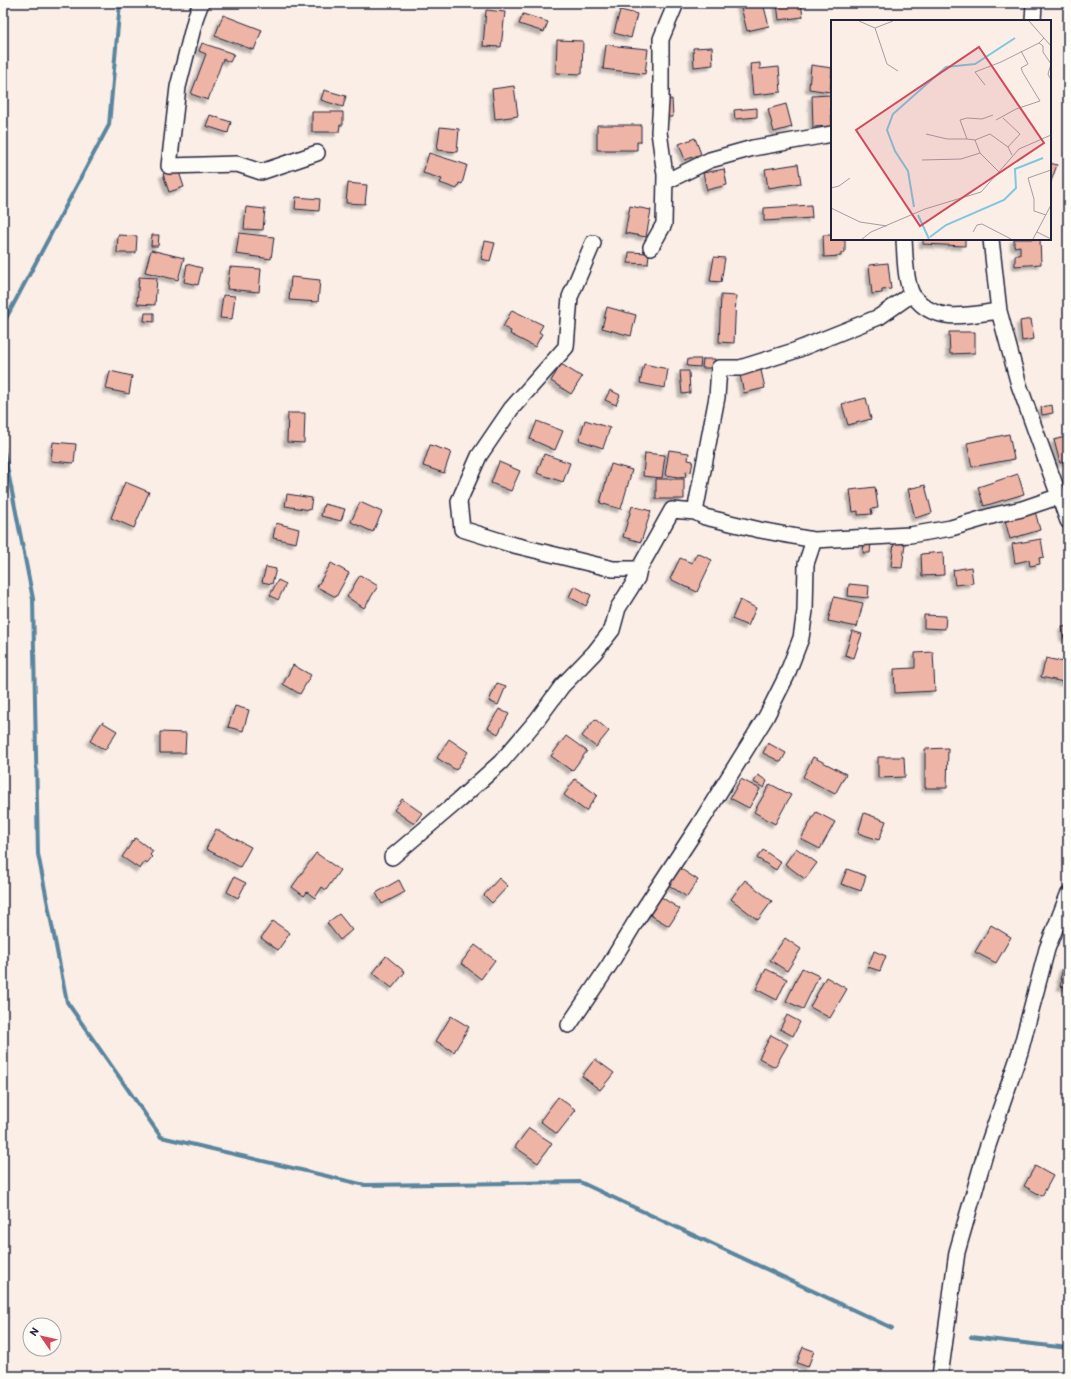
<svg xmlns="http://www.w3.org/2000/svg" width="1071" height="1379" viewBox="0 0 1071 1379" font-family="Itim,sans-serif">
	<defs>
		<filter id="shadow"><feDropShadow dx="-3.5" dy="3.5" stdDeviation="1" flood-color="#0004"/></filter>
	</defs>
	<rect width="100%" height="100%" fill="#faeee7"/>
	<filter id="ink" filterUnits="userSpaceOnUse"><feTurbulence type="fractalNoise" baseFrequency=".025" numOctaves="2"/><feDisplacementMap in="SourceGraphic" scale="8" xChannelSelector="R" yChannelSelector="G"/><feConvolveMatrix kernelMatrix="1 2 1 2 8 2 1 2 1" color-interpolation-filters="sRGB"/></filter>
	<g filter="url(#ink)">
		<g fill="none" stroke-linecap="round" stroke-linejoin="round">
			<path stroke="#5a859e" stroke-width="4" d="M3,324L109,125L120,3
				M3,446L33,599L38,854L67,1002L161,1137L365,1185L580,1182L892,1328
				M971,1337L1068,1348"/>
		</g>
		<path fill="#eeb5a6" stroke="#22223b" filter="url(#shadow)" d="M740,3H763L769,26L747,31Z
			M777,3H801L803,17L779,20Z
			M486,10L505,12L501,47L483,46Z
			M620,10L637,14L631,38L614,33Z
			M523,14L548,22L544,32L519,24Z
			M223,15L262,30L254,50L215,36Z
			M557,40L583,41L582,74L556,73Z
			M202,43L234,54L230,62L223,59L208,100L191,94L206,54L199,51Z
			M606,45L648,49L645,74L603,69Z
			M712,47L713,65L694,67L693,48Z
			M760,63V69L779,67L781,92L753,95L750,64Z
			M811,65L832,68L830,92L809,89Z
			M514,86L518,116L495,119L492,89Z
			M324,90L346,96L343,107L321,100Z
			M830,95L832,126L813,127L812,96Z
			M672,99L673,117H665L664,100Z
			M786,104L792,127L774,132L768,109Z
			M757,108V117L735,119L734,110Z
			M312,112H343V125H340L339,132H312Z
			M210,115L231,122L228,133L206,126Z
			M597,125H641V142H637V150H597Z
			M440,127L459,129L457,152L437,150Z
			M695,138L701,154L685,160L679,144Z
			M429,153L467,165L462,184L459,183L457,189L440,183L442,179L423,173Z
			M1050,163L1057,165L1050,184Z
			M798,164L801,183L768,188L765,169Z
			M178,169L184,187L169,192L163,174Z
			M724,169L727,185L707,190L703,173Z
			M348,183L367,185L365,204L346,203Z
			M296,197L320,199L319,211L295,209Z
			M811,205L812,218L764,221V208Z
			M630,206L651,210L646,237L625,233Z
			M246,207L265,209L263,230L244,229Z
			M239,233L274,237L271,259L236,254Z
			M118,235L137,236L136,253H117Z
			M152,235H159L158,246H151Z
			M823,235H832V239L845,240V253H841V256L824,257Z
			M923,239H965V246L923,244Z
			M1014,239H1040L1041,264L1015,266V255H1020V246L1014,247Z
			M485,241L495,243L490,261L481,259Z
			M151,250L184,258L178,280L145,272Z
			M629,252L649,253L648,264L628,263Z
			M714,257L725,258L721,282L710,281Z
			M888,263L891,289L882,290V293L872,294L869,265Z
			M187,264L202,268L198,285L184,282Z
			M230,267L261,269L259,292L227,289Z
			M139,277L157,278L155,305L137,304Z
			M291,277L320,280L318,302L289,300Z
			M223,295L235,296L232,319L220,318Z
			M721,295L736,296L734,343L719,342Z
			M607,307L636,315L631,336L602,328Z
			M512,310L543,325L539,332L542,334L535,347L510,334L511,331L503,327Z
			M145,313H154V322L144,321Z
			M1031,319L1034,339L1022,341L1020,321Z
			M949,332H975V353L950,354Z
			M688,359H701L700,367L687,366Z
			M703,359H715V368H702Z
			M561,364L582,377L571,394L551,381Z
			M644,364L668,369L665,388L640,383Z
			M761,370L765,388L744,393L740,375Z
			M110,371L132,376L129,394L106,389Z
			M680,371H689L690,393L682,394Z
			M610,390L620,395L616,405L605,400Z
			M866,398L871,419L848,425L842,404Z
			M1052,405L1053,413L1042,415L1041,407Z
			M288,413H305L304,443L287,442Z
			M585,420L610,428L603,448L579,440Z
			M537,421L563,431L555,450L530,439Z
			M1009,434L1014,459L972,467L967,443Z
			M1068,436V461L1060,463L1054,440Z
			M53,442L76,444L74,463L51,461Z
			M430,445L451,452L444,473L423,466Z
			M669,450L689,453L688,460L693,461L691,472L686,471L685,478L665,475Z
			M645,453L665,455L662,478L643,476Z
			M544,454L570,463L563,482L537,473Z
			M499,462L520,471L511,491L491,483Z
			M611,464L632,470L621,509L600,503Z
			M1018,474L1024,494L984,506L978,487Z
			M656,479H684V499H656Z
			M125,482L149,492L134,528L111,518Z
			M925,485L932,513L915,518L908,489Z
			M875,487L878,508L871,509L872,514L858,515V511L853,512L850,490Z
			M287,494L312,498L310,510L285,506Z
			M360,502L382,512L373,532L351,522Z
			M324,504L345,509L341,521L321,516Z
			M632,506L651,511L641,542L623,537Z
			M1035,511L1040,530L1010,539L1005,520Z
			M276,523L299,529L296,543L273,538Z
			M1041,539L1044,557L1039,558L1040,564L1030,566L1029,560L1015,563L1012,544Z
			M864,543H871L870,553H863Z
			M894,543L905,544L902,568L891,567Z
			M943,552L944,575L922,576L921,554Z
			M697,553L712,560L697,592L670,579L680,558L692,563Z
			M331,563L349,573L336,597L317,587Z
			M266,567L276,569L272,584L262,582Z
			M971,567L973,583L955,585L953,570Z
			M360,575L378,586L364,608L347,597Z
			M278,580L286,584L278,600L270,595Z
			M849,584L869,586L868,598L848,596Z
			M574,586L591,595L586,606L569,597Z
			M834,597L863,603L857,627L828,621Z
			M740,600L756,608L748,626L732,619Z
			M924,615L946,616L945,629L924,628Z
			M1068,626V637L1064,638L1062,627Z
			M852,631L862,634L854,658L845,655Z
			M933,652L935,691L895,693L894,669L915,668V653Z
			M1046,658L1068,663V683L1041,677Z
			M293,665L311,675L300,694L283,684Z
			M497,683L506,686L498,705L489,701Z
			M235,706L249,710L243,731L228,727Z
			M499,709L509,714L498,734L488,728Z
			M595,719L609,731L596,747L582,736Z
			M102,722L117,731L105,750L90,741Z
			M160,732L186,733L185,753H160Z
			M566,736L587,751L572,771L551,756Z
			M449,739L468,752L456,770L437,758Z
			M768,743L786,753L781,762L763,753Z
			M948,748L947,788H925V749Z
			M813,757L846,774L835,794L803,777Z
			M878,757H904L905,777L878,778Z
			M758,775L767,781L764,788L754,782Z
			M575,779L597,795L586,811L564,795Z
			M741,779L760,789L749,808L730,798Z
			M770,784L791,795L775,824L754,812Z
			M402,799L422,813L414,824L394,810Z
			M816,812L835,822L820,849L801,839Z
			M864,813L886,821L879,840L858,833Z
			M216,829L251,847L240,867L206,849Z
			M135,838L153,851L150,855L152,857L147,863L145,861L140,869L122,857Z
			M796,848L817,863L805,879L785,864Z
			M763,850L781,862L776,870L757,858Z
			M316,853L340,870L326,890L322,887L315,898L307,892L304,896L292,887Z
			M678,867L698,880L687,897L667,884Z
			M847,869L866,876L861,891L841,884Z
			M234,877L246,883L238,898L227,892Z
			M499,878L508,886L492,903L484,895Z
			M399,880L405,892L382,904L376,893Z
			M745,880L772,901L758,920L731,899Z
			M658,895L680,909L669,926L647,913Z
			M339,914L352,930L340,940L327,923Z
			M273,921L290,933L278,950L261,938Z
			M991,925L1011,937L996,963L975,952Z
			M785,938L801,949L787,971L770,960Z
			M475,945L495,960L481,979L461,963Z
			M874,951L886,956L880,971L868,967Z
			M386,956L405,972L392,988L373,973Z
			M1064,966L1068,967V988L1060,986L1062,979H1060Z
			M802,968L819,976L803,1009L786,1001Z
			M766,969L787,979L777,1000L756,989Z
			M826,977L847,989L830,1018L810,1007Z
			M787,1015L800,1022L793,1036L780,1029Z
			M451,1016L469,1027L454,1052L436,1041Z
			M771,1035L788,1044L775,1067L759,1058Z
			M595,1059L614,1073L600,1090L582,1076Z
			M558,1097L576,1110L557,1134L540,1121Z
			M529,1128L552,1143L538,1163L515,1147Z
			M1035,1166L1053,1176L1042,1196L1024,1186Z
			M803,1347L814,1351L808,1367L797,1363Z"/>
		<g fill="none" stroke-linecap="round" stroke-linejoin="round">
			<defs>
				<path id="street" d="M201,3L196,16L178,87L169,166L237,164L261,172L317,153
					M1033,21L1034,3
					M665,182L710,160L753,148L832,134
					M904,239C905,254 905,281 912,294C913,296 916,299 918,301C939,324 972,314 999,311
					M991,239L999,311L1019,385L1068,521
					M593,243L570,297L566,347L511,409L479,456L459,501L462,529L510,544L613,569H639L672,510L695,512
					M651,247L664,224L665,175L659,132L661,100V39L676,3
					M814,540L760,530L705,517L695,512L717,397L719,368H740L794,351L879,317L912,294
					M392,857L459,800L501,762L537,720L562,686L594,653L612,630L618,608L637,578L639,569
					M569,1025L610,964L636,921L699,825L766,717L786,677L801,638L805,611L806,564L814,540L910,535L951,528L995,515L1022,509L1060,496
					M940,1376L957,1252L985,1154L1020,1052L1047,949L1068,895"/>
			</defs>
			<use href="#street" stroke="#22223b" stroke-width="18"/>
			<use href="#street" stroke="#fdfcf7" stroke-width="15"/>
		</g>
	</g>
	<g transform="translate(831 20)">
		<rect width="220" height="220" fill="#faeee7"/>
		<path fill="none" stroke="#7fc7e0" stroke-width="2" d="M83,187L77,151L64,131L56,110L62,94L115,47L144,44L184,18M87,195L98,219M99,217L115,205L173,180L185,168L184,149L212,138"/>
		<path fill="none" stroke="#a49ca2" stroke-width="1" d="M28,1L44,8M62,1L44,8L56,44L67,51M198,1L220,26M208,23L212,26V32L220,44L217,54L220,60M154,65L144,52L170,42L208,23L213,18M172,98L189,114L177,127L181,135M165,100L185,89L209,81L192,53L190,48L197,44L190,31M95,114L116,119H136M144,120L136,119L129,100L136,98L151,99L162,95M149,133L144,120L159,114L177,127M91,140L130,139L149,133L168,152M0,168L8,166L19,158M0,188L29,202L56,206M215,195L203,191V179L197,158L220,150M142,212L146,205L151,204L180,219M206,212L220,219M31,219L40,212L94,189L150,172L188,129L220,115M202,219L220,185"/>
		<path fill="#d1495b" fill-opacity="0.15" stroke="#d1495b" stroke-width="2" d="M148,27L213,123L89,206L25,110Z"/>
		<rect width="220" height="220" fill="none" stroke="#22223b" stroke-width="2"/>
	</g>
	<rect width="1071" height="1379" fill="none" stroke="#fdfcf7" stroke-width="16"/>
	<rect x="8" y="8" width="1055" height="1363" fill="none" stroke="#22223b" stroke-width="1.5" filter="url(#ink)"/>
	<g transform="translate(42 1337) rotate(304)"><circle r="19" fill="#fdfcf7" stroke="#a5a5ac"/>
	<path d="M0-3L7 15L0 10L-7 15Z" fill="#d1495b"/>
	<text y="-6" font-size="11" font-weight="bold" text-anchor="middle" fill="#22223b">N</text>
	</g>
</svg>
